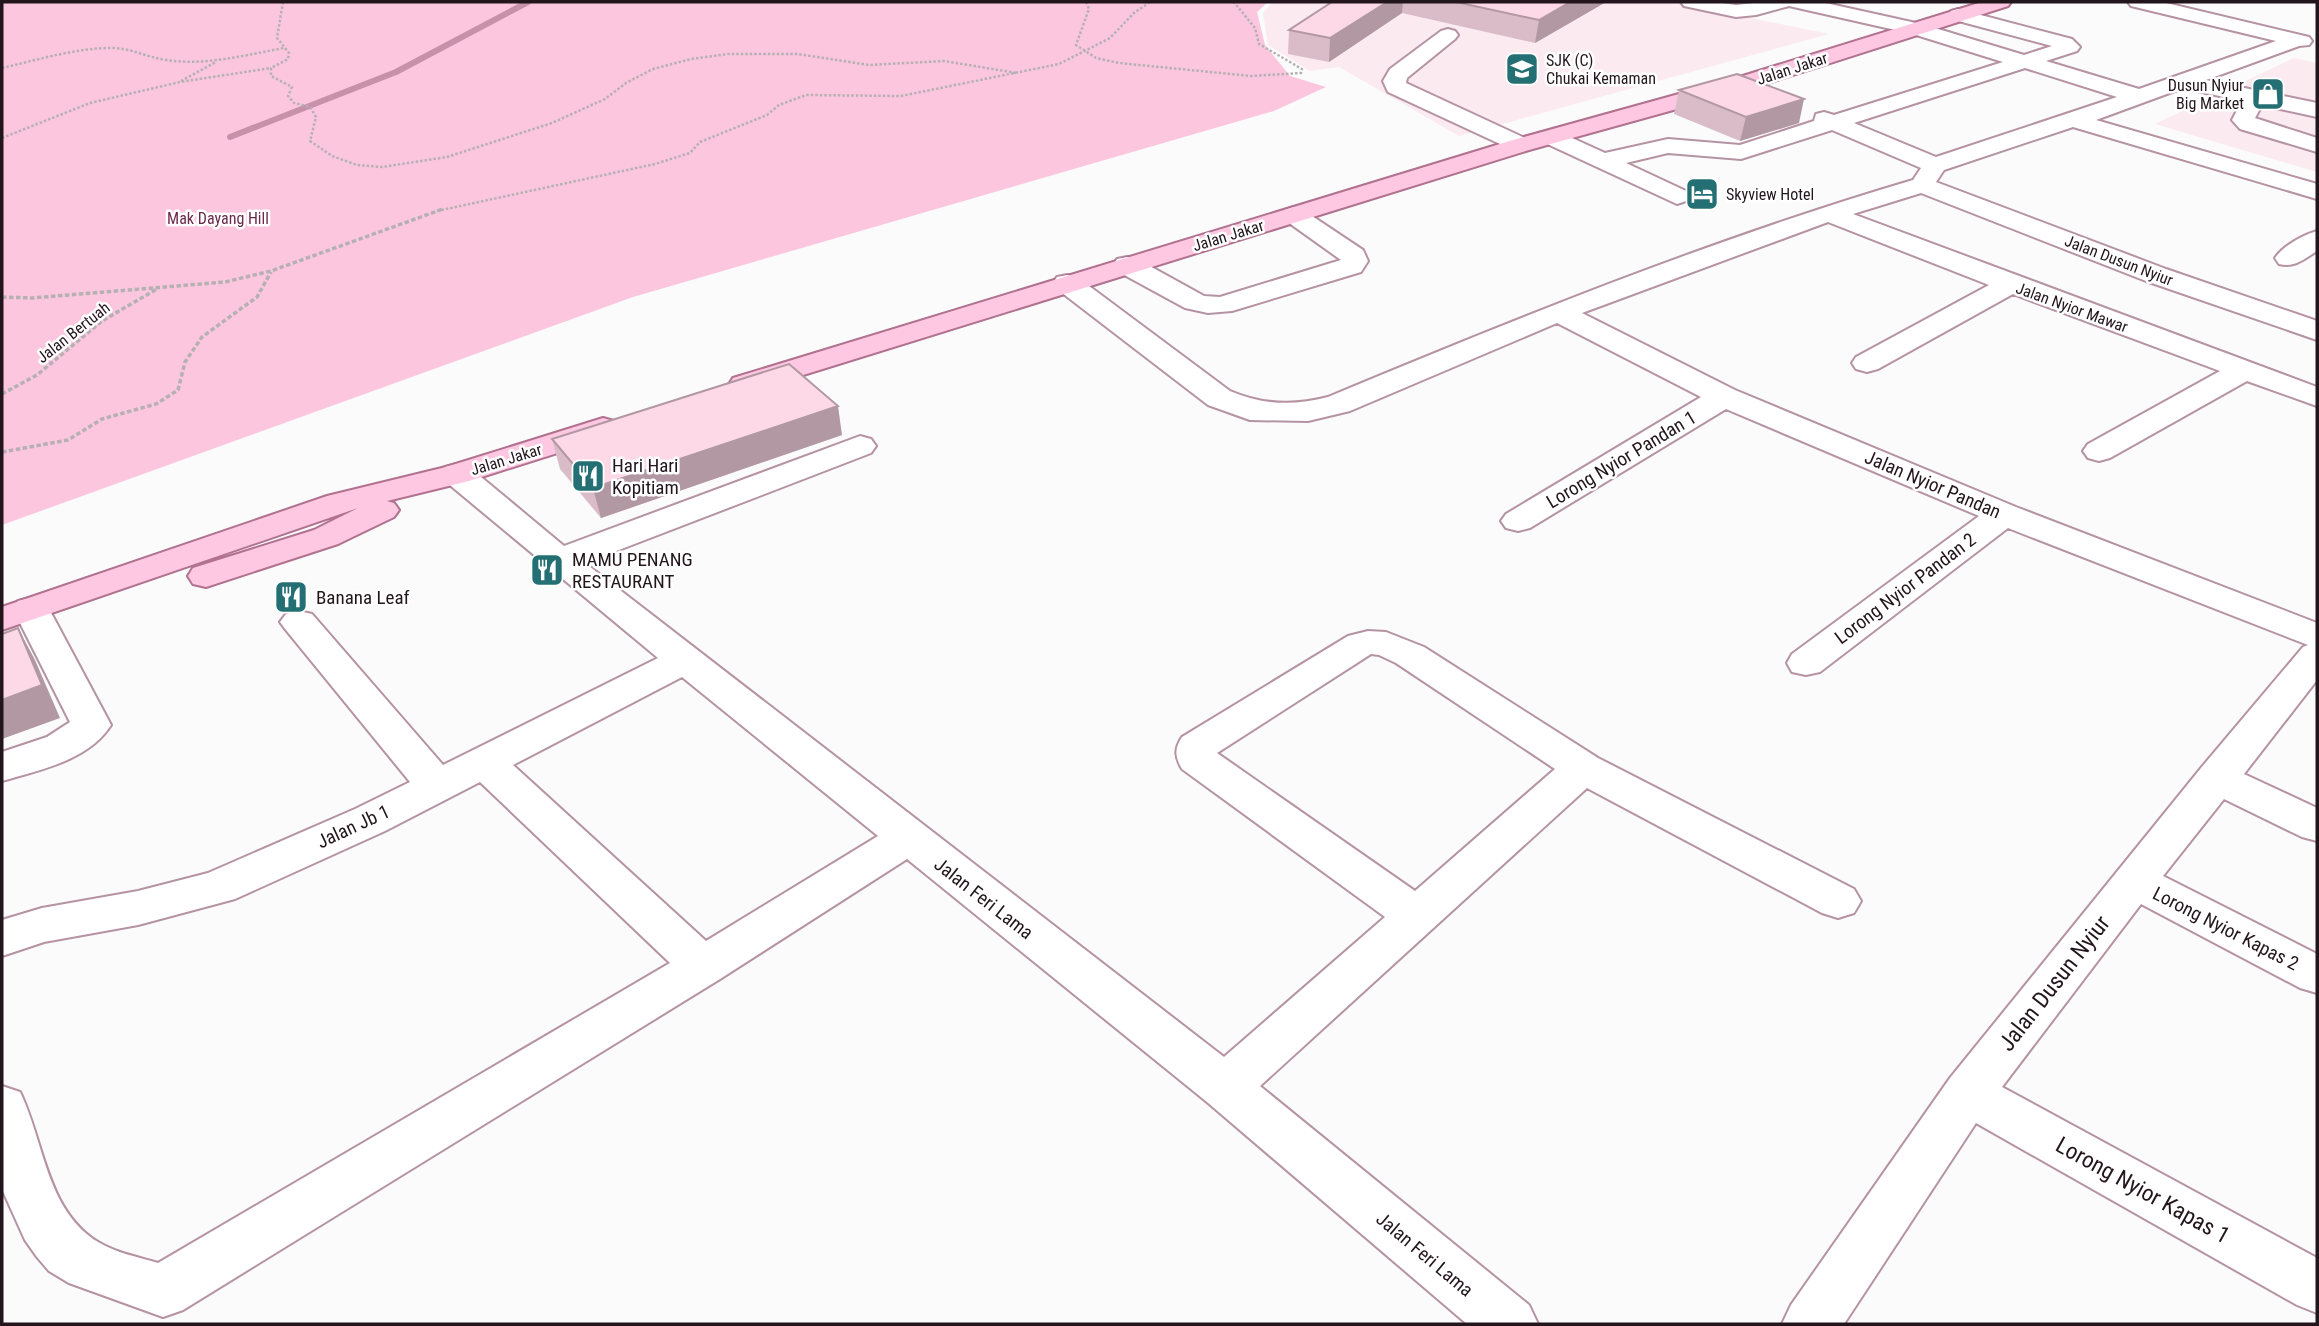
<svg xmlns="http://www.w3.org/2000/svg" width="2319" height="1326" viewBox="0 0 2319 1326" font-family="'Roboto Condensed',sans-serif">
	<rect width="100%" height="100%" fill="#fbfbfb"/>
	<path fill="#fceaf1" d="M1273,2H1672L1829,34L1459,136L1339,67L1310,71L1268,45L1263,13Z
		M2294,58L2317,63V172L2155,124Z"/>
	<path fill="#fdc6df" d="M2,2H1268L1257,12L1265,45L1290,76L1326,87L1274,111L633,297L2,525Z"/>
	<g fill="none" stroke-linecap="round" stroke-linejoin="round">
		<path stroke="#c791a9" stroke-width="6" d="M230,137L396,72L528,2"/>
		<defs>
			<path id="minor" d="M1681,2H1714L1736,5L1763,2H1821L1925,25L2024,55L2052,46L1951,19L1948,15L1951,11L1958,9L2072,39L2080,47L2077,51L2046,61L2139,89L2276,41L2131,6L2128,2H2162L2309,37L2312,41L2309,45L2299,46L2206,80L2317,103V117L2262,105L2255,118L2317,138V152L2240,129L2232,120L2242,101L2183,88L2096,120L2317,184V199L2073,127L1944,170L1936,182L2166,269L2317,321V340L2146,281L1921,193L1853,214L2317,387V406L2247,381L2110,458L2099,461L2088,458L2083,451L2088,444L2220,371L2013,294L1878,369L1867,372L1856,369L1852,363L1856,357L1989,285L1828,222L1582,313L1735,390L2016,507L2317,623V680L2244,774L2317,808V841L2302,837L2224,799L2163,876L2317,954V993L2300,988L2141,904L2002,1087L2317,1258V1313L2297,1305L1976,1123L1844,1324H1782L1791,1305L1950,1078L2201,768L2303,647L2308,645L2008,528L1820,672L1806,675L1792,672L1787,663L1792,654L1979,516L1726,409L1530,528L1518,531L1506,528L1501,521L1506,514L1701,397L1557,323L1350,411L1308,421L1250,420L1208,405L1057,289L1053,283L1057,277L1067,275L1077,277L1230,391C1262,405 1294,406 1328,397C1520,317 1713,239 1913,180L1921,168L1832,130L1741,159L1668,153L1626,163L1686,191L1690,196L1686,201L1677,204L1543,142L1539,137L1543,132H1559L1605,153L1668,139L1740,145L1814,121L1816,114L1824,112L1834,115L2003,62L1913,34L1789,6L1756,15L1736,17L1684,6ZM2025,68L2117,97L1936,157L1854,123Z
				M1448,29L1455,31L1458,35L1455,39L1407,78L1406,83L1529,140L1533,145L1529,150H1513L1388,92L1383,81L1390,69L1441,31Z
				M1294,207L1303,210L1363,250L1368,261L1361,272L1232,311L1208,313L1185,308L1117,271L1113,265L1117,259L1127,257L1137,259L1204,296L1220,297L1341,260L1285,220L1281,215L1285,210Z
				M2317,231V251C2304,259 2295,268 2279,264L2275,258C2283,246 2303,235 2317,231Z
				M860,436L871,439L876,446L871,453L585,563L1224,1057L1385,917L1182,769C1175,757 1174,749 1182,737L1348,636L1368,631L1386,632L1424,647L1598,758L1854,889L1861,901L1854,913L1838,918L1822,913L1587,788L1260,1086L1529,1305L1538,1324H1467L1207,1102L907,859L720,979L183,1310L163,1317L69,1283L49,1271L37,1257L25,1240L2,1189V1086L20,1092C44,1141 46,1210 98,1242C116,1253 138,1257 158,1263L670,963L480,782L385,831L235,899L138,925L44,942L2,956V920L42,908L138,891L208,873L355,809L410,782L286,630L280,622L286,614L299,611L312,614L443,765L658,658L445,481L440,474L445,467L457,464L469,467L564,546ZM1371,654L1379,655L1396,663L1555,769L1415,891L1217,753ZM682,677L878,836L706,941L513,765Z
				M31,598L44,601L49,609L111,725C89,760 40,770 2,781V752L47,737L70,722L13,609L18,601Z"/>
			<path id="major" d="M1982,2H2011L2008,6L1749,89L1529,150L755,390L744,393L733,390L729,384L733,378L1513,140L1733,79Z
				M603,418L614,421L619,428L614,435L469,481L387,501L394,503L399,510L394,517L338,544L206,587L193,584L188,576L193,568L314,530L358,508L2,630V607L327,496L446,467Z"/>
		</defs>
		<use href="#minor" stroke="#b593a2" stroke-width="4"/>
		<use href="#major" stroke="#b0728f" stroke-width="4"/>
		<path stroke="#b5b1b3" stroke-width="2.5" stroke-dasharray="2.5 2" stroke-linecap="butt" d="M283,2L277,38L289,53L288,59L271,68V76L292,87L288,96L294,103L310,107L316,117L310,141L332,156L357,165L382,167L447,157L552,123L605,99L626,83L653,69L691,59L728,54H798L869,65L944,61L1017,73
			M1086,2L1089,9L1076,45L1096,58L1119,63L1251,76L1301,73L1302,69L1259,44L1255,28L1234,2
			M2,68C37,60 72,49 108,48C130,47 145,57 166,60C206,66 245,55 284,48
			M181,81L216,62
			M2,138L90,103L180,82L271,68
			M437,211L655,164L690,153L700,142L767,115L779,105L806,95L901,96L1059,64L1110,38L1134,13L1150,2"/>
		<path stroke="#b5b1b3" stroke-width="3.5" stroke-dasharray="4.5 2.5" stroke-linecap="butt" d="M2,297L32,298L225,282L271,271L443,209
			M2,394L37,375L102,321L157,289
			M2,452L68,440L102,419L156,404L178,390L185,362L202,337L257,297L271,272"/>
		<use href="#minor" fill="#fff" fill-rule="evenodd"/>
		<use href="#major" fill="#fec8e2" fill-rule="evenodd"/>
	</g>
	<path fill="#dabbc8" d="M1332,2H1606L1535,43L1402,13L1329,62L1288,54L1289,30Z
		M1679,90L1799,123L1740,141L1674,114Z
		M842,435L601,518L560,469L552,439Z"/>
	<path fill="#b198a2" d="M1387,2H1403L1402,13L1329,62L1330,38Z
		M1570,2H1606L1535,43L1539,20Z
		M1804,99L1799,123L1740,141L1746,117Z
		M838,406L842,435L601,518L593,488Z
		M18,628L35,660L60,718L2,739V700Z"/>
	<path fill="#fdd9e8" stroke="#b198a2" stroke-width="2" d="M1332,2H1387L1330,38L1289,30Z
		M1456,2H1570L1539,20Z
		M1737,74L1804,99L1746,117L1679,90Z
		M789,364L838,406L593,488L552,439Z
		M18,628L42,685L2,700V634Z"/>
	<defs>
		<symbol id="school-square" viewBox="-11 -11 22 22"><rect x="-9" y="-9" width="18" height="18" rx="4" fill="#246f73" stroke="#fff"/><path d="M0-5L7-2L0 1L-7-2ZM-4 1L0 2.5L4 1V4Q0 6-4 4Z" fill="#fff"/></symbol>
		<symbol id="shop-square" viewBox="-11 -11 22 22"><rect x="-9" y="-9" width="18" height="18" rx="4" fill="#246f73" stroke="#fff"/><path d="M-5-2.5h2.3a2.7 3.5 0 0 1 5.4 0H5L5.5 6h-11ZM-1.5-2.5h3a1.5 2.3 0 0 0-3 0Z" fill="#fff"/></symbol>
		<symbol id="hotel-square" viewBox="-11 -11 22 22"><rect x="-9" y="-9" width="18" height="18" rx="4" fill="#246f73" stroke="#fff"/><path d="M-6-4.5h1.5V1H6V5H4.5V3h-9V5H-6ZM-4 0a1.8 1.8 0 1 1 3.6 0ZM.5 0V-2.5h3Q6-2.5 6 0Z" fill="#fff"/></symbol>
		<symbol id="restaurant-square" viewBox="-11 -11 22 22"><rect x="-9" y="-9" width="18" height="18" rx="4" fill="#246f73" stroke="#fff"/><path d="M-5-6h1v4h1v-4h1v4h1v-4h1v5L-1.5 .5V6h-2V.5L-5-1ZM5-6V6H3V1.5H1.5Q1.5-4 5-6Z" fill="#fff"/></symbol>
	</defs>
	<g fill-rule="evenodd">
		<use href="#school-square" x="1503" y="50" width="38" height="38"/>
		<use href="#shop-square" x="2249" y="75" width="38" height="38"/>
		<use href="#hotel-square" x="1683" y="175" width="38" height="38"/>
		<use href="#restaurant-square" x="569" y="457" width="38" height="38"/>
		<use href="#restaurant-square" x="528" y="551" width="38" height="38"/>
		<use href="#restaurant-square" x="272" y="578" width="38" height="38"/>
	</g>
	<g text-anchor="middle" stroke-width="5" stroke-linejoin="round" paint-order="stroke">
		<g font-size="16" fill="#22151b" stroke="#fff" text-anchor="start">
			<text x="1546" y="66">SJK (C)<tspan x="1546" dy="18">Chukai Kemaman</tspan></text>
			<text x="2244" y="91" text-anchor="end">Dusun Nyiur<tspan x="2244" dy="18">Big Market</tspan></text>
			<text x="1726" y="200">Skyview Hotel</text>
		</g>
		<g font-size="16" fill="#22151b" stroke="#fff">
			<text transform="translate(1792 68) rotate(-18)" y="6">Jalan Jakar</text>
			<text transform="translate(1228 235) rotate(-17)" y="6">Jalan Jakar</text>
			<text transform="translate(2119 260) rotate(21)" y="6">Jalan Dusun Nyiur</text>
			<text transform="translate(2072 307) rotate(20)" y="6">Jalan Nyior Mawar</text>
			<text transform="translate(73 332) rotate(-38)" y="6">Jalan Bertuah</text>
			<text transform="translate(506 459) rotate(-17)" y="6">Jalan Jakar</text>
		</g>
		<g font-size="16" fill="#6b294c" stroke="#fff">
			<text x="218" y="224">Mak Dayang Hill</text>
		</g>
		<g font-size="19" fill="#22151b" stroke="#fff">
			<text transform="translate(1621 459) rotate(-31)" y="7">Lorong Nyior Pandan 1</text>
			<text transform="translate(1933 484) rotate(23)" y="7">Jalan Nyior Pandan</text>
			<text transform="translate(1905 588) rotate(-37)" y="7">Lorong Nyior Pandan 2</text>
			<text transform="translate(353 826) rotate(-25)" y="7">Jalan Jb 1</text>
			<text transform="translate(984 898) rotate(38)" y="7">Jalan Feri Lama</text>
			<text transform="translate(2226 928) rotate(27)" y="7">Lorong Nyior Kapas 2</text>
			<text transform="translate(1425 1254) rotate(40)" y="7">Jalan Feri Lama</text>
		</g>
		<g font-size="19" fill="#22151b" stroke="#fff" text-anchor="start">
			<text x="612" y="472">Hari Hari<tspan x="612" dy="22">Kopitiam</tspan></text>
			<text x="572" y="566">MAMU PENANG<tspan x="572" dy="22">RESTAURANT</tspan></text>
			<text x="316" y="604">Banana Leaf</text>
		</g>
		<g font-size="23" fill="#22151b" stroke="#fff">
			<text transform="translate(2054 983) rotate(-52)" y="8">Jalan Dusun Nyiur</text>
			<text transform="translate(2143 1190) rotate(29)" y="8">Lorong Nyior Kapas 1</text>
		</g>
	</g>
	<rect width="2319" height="1326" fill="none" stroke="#22151b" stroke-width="7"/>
</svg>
